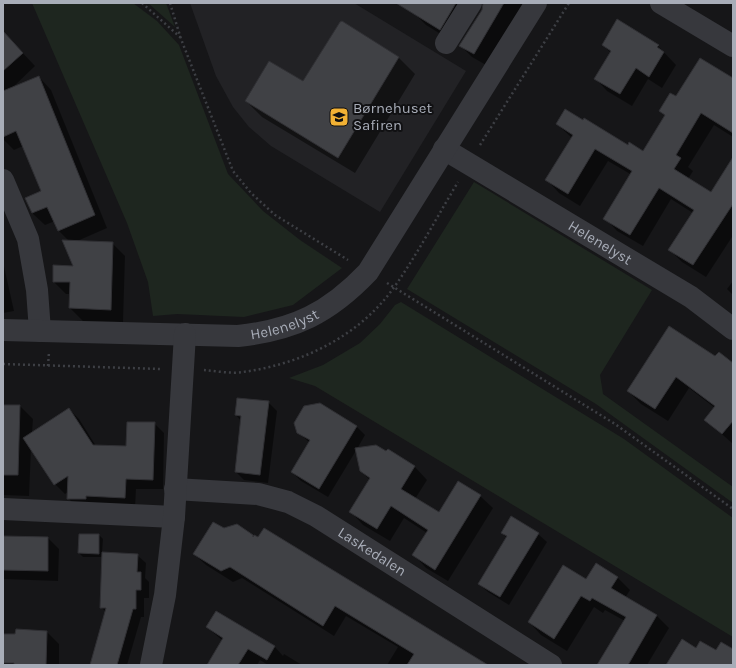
<svg xmlns="http://www.w3.org/2000/svg" width="736" height="668" viewBox="0 0 736 668" font-family="Karla,sans-serif">
	<rect width="100%" height="100%" fill="#161618"/>
	<path fill="#222225" d="M190,3H354L466,71L380,212L271,146L249,127L233,107L216,76Z"/>
	<path fill="#1e261f" d="M32,3H133L157,21L179,45L228,174L263,211L300,240L342,268L293,305L244,317L177,314L153,316L148,282L127,223Z
		M148,3H166L175,27Z
		M474,182L652,290L600,375L603,394L733,487V503L596,404L407,289Z
		M401,302L624,439L733,518V637L315,386L289,378L323,365L360,343L380,324L395,305Z"/>
	<path fill="#0007" d="M421,3H479L452,41L426,25L415,14Z
		M484,3H524L486,65L472,57L460,45L483,10Z
		M342,22L399,58L415,74L355,173L262,117L246,101L303,82Z
		M3,32L35,66L11,89L39,77L51,90L107,228L75,242L112,243L125,256L123,322L83,321L70,308V294H66L54,282L74,267L70,242L59,231L55,221L45,225L32,213L42,192L23,146L14,150L3,139V92L5,91L3,89Z
		M603,45L658,46L676,65L662,88L648,79L632,106L607,91L595,78L611,53Z
		M733,79V137L714,125L688,167L693,171L688,179L711,193L733,159V238L732,237L706,277L682,262L669,249L693,213L671,199L643,246L617,231L605,218L632,175L608,161L580,206L559,193L547,180L572,138L557,124L644,152L666,116L661,111L677,98Z
		M3,262L14,311L3,313Z
		M733,281V295L727,289Z
		M716,357L733,364V444L706,420L715,408L689,388L668,421L641,404L628,391Z
		M268,402L277,411L268,483L244,480L236,472L241,421L236,415Z
		M3,406H20L33,419L32,433L69,409L79,419L96,446L127,447L154,423L164,433L163,489H136L135,508H78L68,498V492L65,494L55,484L31,449L29,496L3,495Z
		M357,427L365,435L357,449L386,453L388,450L415,467L427,480L415,499L439,513L480,496L493,508L448,581L426,568L414,555L427,533L404,518L390,541L363,525L351,512L370,480L361,471L357,449L328,497L301,481L292,472L310,443L298,432Z
		M224,529L253,536L486,665H387L398,647L346,616L334,636L242,578L233,582L206,565L194,554Z
		M502,533L538,534L547,542L509,605L488,592L479,584L507,538Z
		M99,535L103,539L102,553L137,555L146,563L145,578L149,582V598H144V617H141L127,665H91L106,612L101,607L103,557H83L79,553Z
		M3,536L48,538L59,549L58,581L3,579Z
		M596,564L618,578L630,590L625,598L657,616L669,628L647,665H601L625,621L605,610L603,613L594,607L567,651L541,635L529,622L586,581Z
		M207,627L245,628L275,647L283,656L284,654L302,665H268L260,660L257,665H209L223,641Z
		M47,632L59,644V665H3V635Z"/>
	<path fill="#404145" stroke="#303034" d="M396,3H456L440,30Z
		M483,3H504L474,54L459,46L482,10Z
		M617,19L659,45L657,47L664,52L649,77L636,68L620,94L594,79L611,51L602,45Z
		M342,21L399,57L338,158L245,101L269,61L303,81L340,22Z
		M3,31L23,53L3,71Z
		M700,58L733,78V133L701,113L676,155L681,158L674,169L711,192L733,157V204L693,265L668,250L694,210L659,188L630,235L603,219L632,171L595,149L568,194L545,180L573,135L556,124L565,109L583,120L584,118L628,145L629,142L643,151L665,115L659,111L670,93L676,96Z
		M39,76L95,215L58,231L47,207L32,213L25,198L41,191L16,131L3,137V91Z
		M62,240L113,242L111,310L69,308L70,282H53V265L73,266Z
		M669,326L715,356L719,352L733,363V421L722,434L704,420L715,406L676,377L655,409L627,391Z
		M237,398L269,401L260,475L235,472L241,416L235,415Z
		M320,403L357,426L319,489L291,472L310,440L297,433L294,423L304,406Z
		M3,405H20L18,475H3Z
		M69,408L93,445L126,446L127,422H155L153,480L126,479L125,498L86,496V499H67L68,476L54,485L23,438Z
		M376,445L386,451L388,449L415,466L401,489L439,512L458,481L481,495L435,570L412,555L428,530L391,506L377,529L349,512L370,478L360,471L355,448Z
		M511,516L539,533L500,597L478,584L507,536L501,533Z
		M213,522L224,528L237,524L253,535V537L254,535L258,537L264,528L488,665H407L414,654L335,606L323,626L230,567L221,571L193,554Z
		M79,534H99V554L78,553Z
		M3,536L48,537V571L3,570Z
		M102,552L138,554L137,572H141V590H136V609H133L117,665H90L106,608H100Z
		M596,563L618,577L611,588L657,615L628,665H597L626,617L592,598L590,601L581,596L554,639L528,622L563,565L586,579Z
		M216,611L275,646L267,660L248,649L238,665H207L223,638L206,627Z
		M16,629L47,631L46,665H14V663H3V634H15Z
		M682,639L696,648L700,641L716,650L721,642L733,649V665H666Z"/>
	<g fill="none" stroke-linecap="round" stroke-linejoin="round">
		<path stroke="#3d3f44" stroke-width="2.5" stroke-dasharray="2 3" stroke-linecap="butt" d="M142,3L180,37
			M170,3L181,39L233,171L251,193L275,215L348,260
			M480,145L569,3
			M387,283L615,424L733,509
			M3,364L161,369
			M48,366L49,352
			M204,370C216,371 231,374 243,372C302,364 360,336 395,286C418,253 437,217 458,182"/>
		<g stroke="#37383d" stroke-width="22">
			<path d="M661,3L733,46"/>
			<path d="M446,43L471,3"/>
			<path id="s1" d="M444,149L691,297L733,329"/>
			<path d="M3,180L28,239L37,290L40,331"/>
			<path id="s2" d="M3,330L238,336C294,330 329,313 368,272L536,3"/>
			<path id="s3" d="M175,489L258,494L288,502L316,516L551,665"/>
			<path d="M3,509L174,517"/>
			<path d="M151,665L165,595L174,517L185,334"/>
		</g>
	</g>
	<defs>
		<symbol id="school-square" viewBox="-11 -11 22 22"><rect x="-9" y="-9" width="18" height="18" rx="4" fill="#f2b134" stroke="#111113"/><path d="M0-5L7-2L0 1L-7-2ZM-4 1L0 2.5L4 1V4Q0 6-4 4Z" fill="#111"/></symbol>
	</defs>
	<g fill-rule="evenodd">
		<use href="#school-square" x="328" y="106" width="22" height="22"/>
	</g>
	<g text-anchor="middle" stroke-width="4" stroke-linejoin="round" paint-order="stroke">
		<g font-size="15" fill="#a8adb8" stroke="#111113" text-anchor="start">
			<text x="353" y="113">Børnehuset<tspan x="353" dy="17">Safiren</tspan></text>
		</g>
		<g font-size="15" fill="#a8adb8" stroke="#111113">
			<text dy="5" stroke="none"><textPath href="#s1" startOffset="182">Helenelyst</textPath></text>
			<text dy="5" stroke="none"><textPath href="#s2" startOffset="283">Helenelyst</textPath></text>
			<text dy="5" stroke="none"><textPath href="#s3" startOffset="212">Laskedalen</textPath></text>
		</g>
	</g>
	<rect width="736" height="668" fill="none" stroke="#a8adb8" stroke-width="8"/>
</svg>
